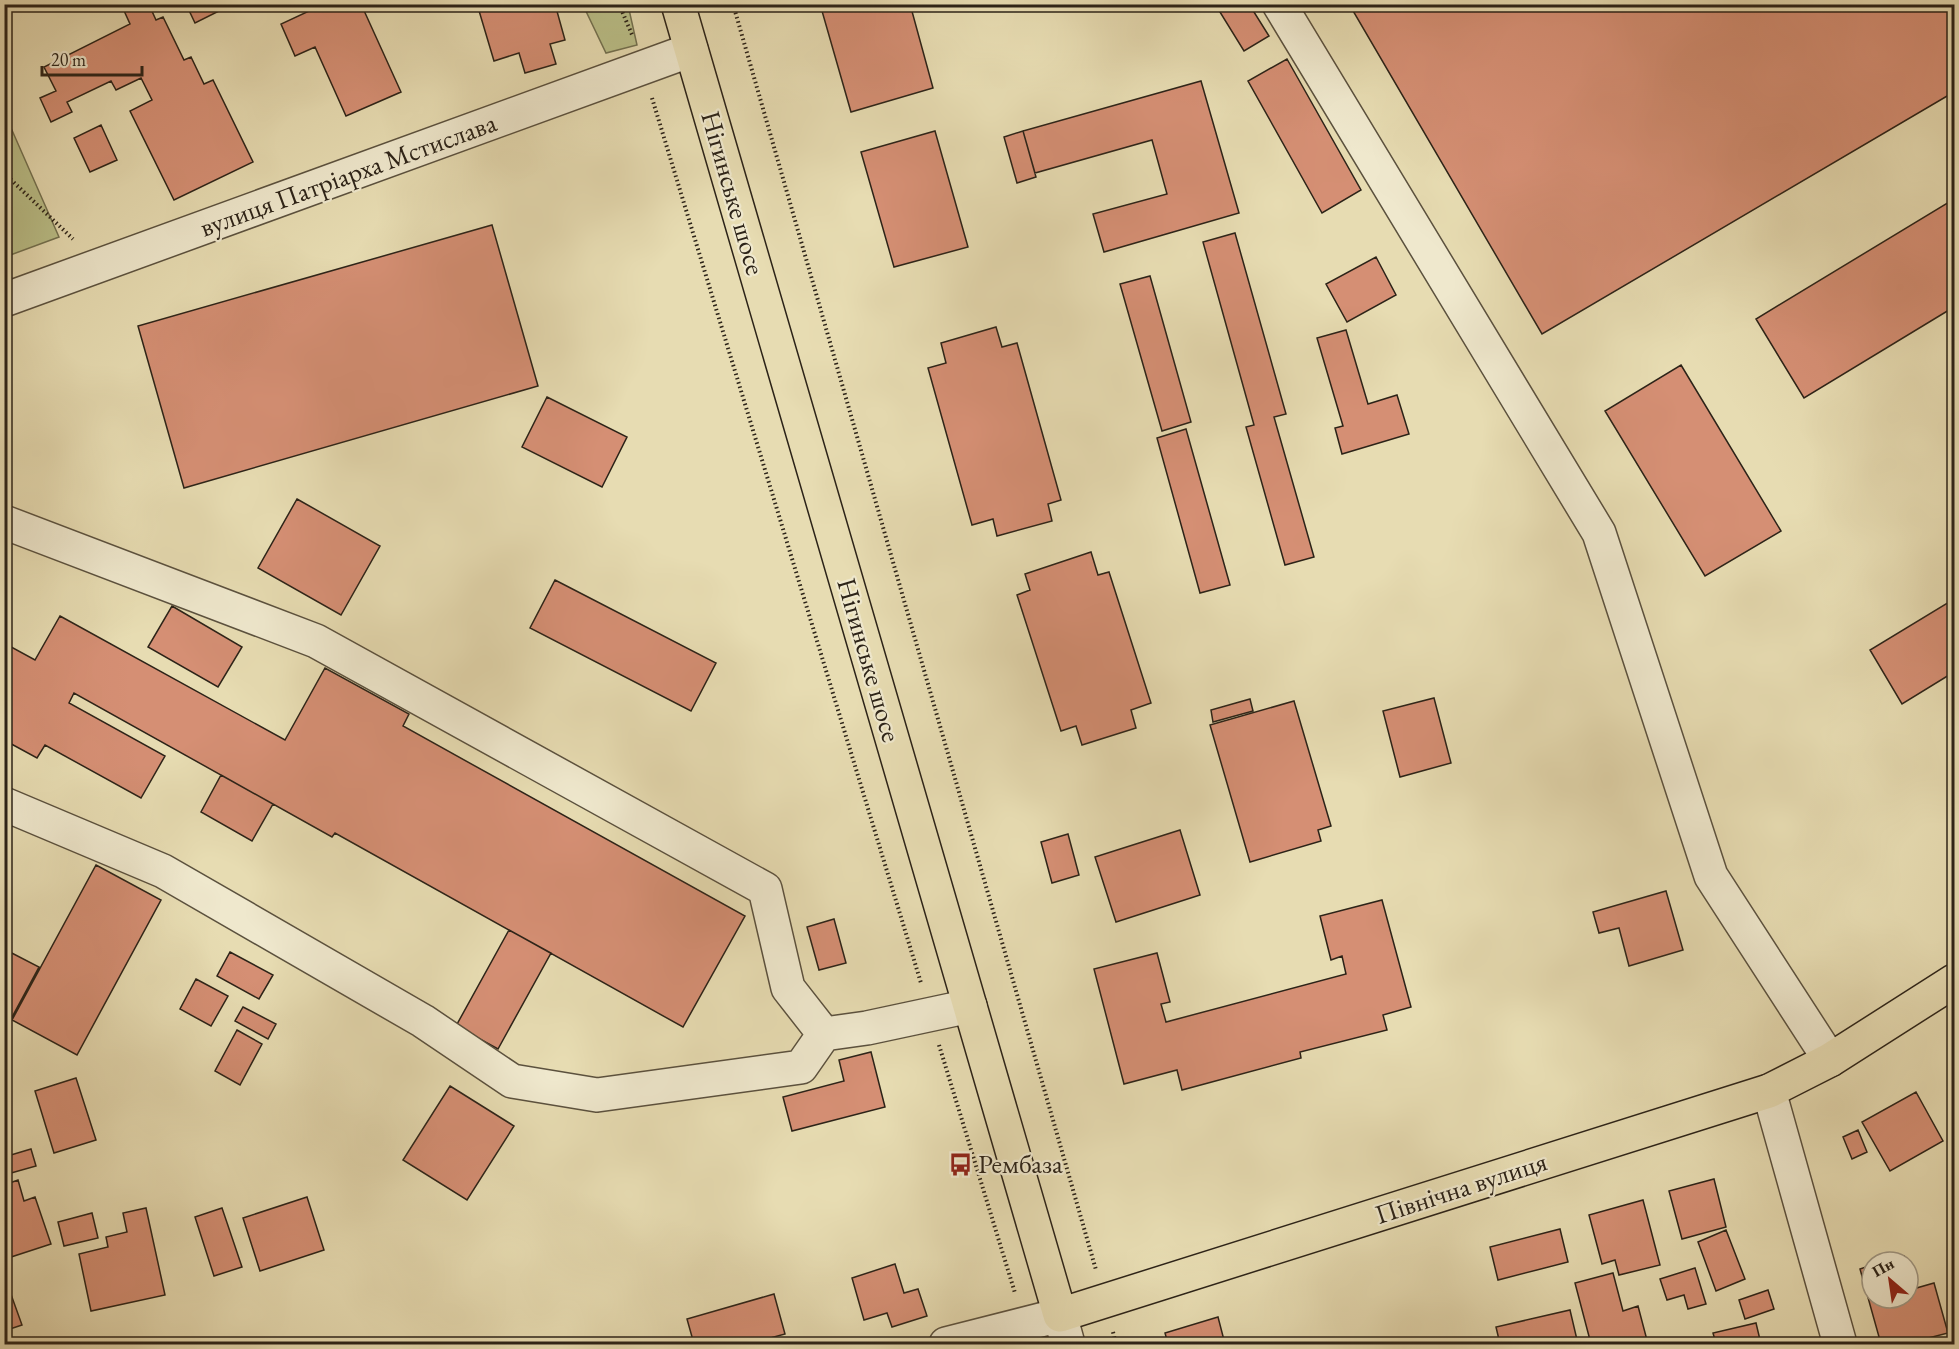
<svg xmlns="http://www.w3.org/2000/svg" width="1959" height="1349" viewBox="0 0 1959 1349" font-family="'EB Garamond',serif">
	<rect width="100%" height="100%" fill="#e7dcb2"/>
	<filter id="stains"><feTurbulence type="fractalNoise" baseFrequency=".00333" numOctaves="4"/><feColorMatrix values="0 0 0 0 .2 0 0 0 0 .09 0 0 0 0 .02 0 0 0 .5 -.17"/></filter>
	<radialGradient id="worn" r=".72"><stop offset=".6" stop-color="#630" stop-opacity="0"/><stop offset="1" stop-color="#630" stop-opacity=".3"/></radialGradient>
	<path fill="#babf88" stroke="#737150" stroke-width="1.5" d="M583,5H628L637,45L606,53Z
		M4,112L59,237L5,257H4Z"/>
	<path fill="#d58f74" stroke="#2c2318" stroke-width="1.5" d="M121,4H159L151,9L156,20L163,17L184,60L191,57L204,84L213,80L253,162L174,200L130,111L152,100L141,78L116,90L111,81L67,102L72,112L51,122L40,98L56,91L44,67L130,24Z
		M186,4H231V5L195,23Z
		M324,4H361L401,92L346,116L315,47L295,56L281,24Z
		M477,4H555L565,40L550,44L556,64L525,73L519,53L494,61Z
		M820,4H910L933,88L851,112Z
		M1215,4H1249L1269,36L1244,51Z
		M1349,4H1954V92L1542,334Z
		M1287,59L1361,190L1322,213L1248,81Z
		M1201,81L1239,213L1104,252L1093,214L1167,194L1152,140L1035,173L1023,131Z
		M101,125L117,160L90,172L74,138Z
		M935,131L968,247L894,267L861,152Z
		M1023,131L1036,177L1017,183L1004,137Z
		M1954,199V307L1804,398L1756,319Z
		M492,225L538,386L184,488L138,326Z
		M1235,233L1286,414L1274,417L1314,557L1285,565L1246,427L1254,425L1203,242Z
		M1376,257L1396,295L1347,322L1326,284Z
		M1150,276L1191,422L1162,431L1120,284Z
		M996,327L1002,347L1017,343L1061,500L1048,504L1052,521L997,536L993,519L972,525L928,368L946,363L941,343Z
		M1346,330L1368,404L1397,395L1409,434L1342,454L1335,428L1343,426L1317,338Z
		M1681,365L1781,531L1705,576L1605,411Z
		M547,397L627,437L602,487L522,447Z
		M1186,429L1230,585L1200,593L1157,438Z
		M297,499L380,546L341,615L258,568Z
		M1091,552L1098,575L1109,572L1151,703L1131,710L1136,728L1082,745L1076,726L1061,731L1017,595L1030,590L1025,574Z
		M555,580L716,663L691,711L530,628Z
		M1954,599V672L1902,704L1870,650Z
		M172,606L242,647L218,687L148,647Z
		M60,616L285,740L325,668L409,714L403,726L745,916L683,1027L335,833L332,837L74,693L69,703L165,756L141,798L45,745L37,758L4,740V643L35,660Z
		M1434,698L1451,763L1400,777L1383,711Z
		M1250,699L1253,711L1213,722L1211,710Z
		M1294,701L1331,826L1318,830L1321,841L1250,862L1210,725Z
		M221,775L273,804L252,841L201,812Z
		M1180,830L1200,895L1116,922L1095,857Z
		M1068,834L1079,875L1052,883L1041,842Z
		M96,865L161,900L77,1055L12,1020Z
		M1666,891L1683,950L1629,966L1619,928L1599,933L1593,912Z
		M1382,900L1411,1007L1383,1015L1387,1030L1300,1052L1301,1058L1182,1090L1177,1070L1124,1084L1094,969L1157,953L1170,1002L1161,1004L1166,1022L1346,974L1342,956L1331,960L1320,916Z
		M834,919L846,963L819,970L807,927Z
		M509,930L551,953L498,1049L456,1026Z
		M4,949L39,967L11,1019L4,1016Z
		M230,952L273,975L259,999L217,976Z
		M196,979L228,996L211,1026L180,1009Z
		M243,1007L276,1024L268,1039L235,1021Z
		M237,1030L262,1044L240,1085L215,1071Z
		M871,1052L885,1107L792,1131L783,1097L844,1081L839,1060Z
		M76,1078L96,1140L54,1153L35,1091Z
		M450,1086L514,1126L467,1200L403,1160Z
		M1916,1092L1943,1141L1890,1171L1862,1122Z
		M1858,1130L1867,1152L1852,1159L1843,1137Z
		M1954,1137V1154L1949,1139Z
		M31,1149L36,1166L4,1175V1157Z
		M1714,1179L1726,1227L1682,1239L1669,1191Z
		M18,1180L24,1201L35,1197L51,1244L8,1258L4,1248V1185Z
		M307,1197L324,1250L260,1271L243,1218Z
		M1643,1200L1660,1265L1619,1275L1615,1260L1602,1264L1589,1215Z
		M146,1208L165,1295L91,1311L79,1254L108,1247L106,1237L127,1232L123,1213Z
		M222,1208L242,1267L214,1276L195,1217Z
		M92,1213L98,1238L64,1246L58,1222Z
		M1560,1229L1568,1262L1498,1280L1490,1247Z
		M1726,1230L1745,1279L1716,1291L1698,1242Z
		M1904,1256L1906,1262H1884Z
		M895,1264L904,1293L918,1289L927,1316L892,1327L887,1313L864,1320L852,1278Z
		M1872,1265V1298H1908V1270L1913,1289L1934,1283L1948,1333L1905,1344H1881L1860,1269Z
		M1695,1268L1706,1304L1688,1309L1684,1295L1667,1300L1660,1279Z
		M1613,1273L1623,1311L1638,1306L1648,1344H1591L1575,1283Z
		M4,1275L22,1325L4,1331Z
		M1768,1290L1774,1309L1745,1319L1739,1300Z
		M774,1294L785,1334L748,1344H694L687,1319Z
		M1570,1310L1578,1344H1500L1496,1327Z
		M1218,1317L1225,1344H1168L1165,1333Z
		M1756,1323L1761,1344H1716L1713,1333Z
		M1442,1338L1444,1344H1427V1342Z"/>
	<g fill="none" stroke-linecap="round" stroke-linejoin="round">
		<defs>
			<path id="minor" d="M1279,4L1599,533L1711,876L1830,1060
				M4,300L691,50
				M4,522L316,641L765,889L788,988L824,1034
				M4,804L163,871L423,1021L512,1081L597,1095L801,1067L824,1034L867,1028L970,1006
				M1769,1091L1840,1344
				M946,1344L1060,1315L1068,1344"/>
			<path id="major" d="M678,4L1060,1315L1769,1091L1830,1060L1954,981"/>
		</defs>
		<use href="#minor" stroke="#5b513e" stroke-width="36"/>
		<use href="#major" stroke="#2c2318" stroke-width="36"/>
		<path stroke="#2c2318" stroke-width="4" stroke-dasharray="1.5 3" stroke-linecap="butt" d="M619,4L633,37
			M733,4L1096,1270
			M652,98L921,983
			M4,173L73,239
			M939,1045L1015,1293
			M1113,1332L1116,1344"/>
		<use href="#minor" stroke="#efe8cd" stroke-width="33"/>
		<use href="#major" stroke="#e7dcb2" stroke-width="33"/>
	</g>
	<defs>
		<symbol id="bus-bare" viewBox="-9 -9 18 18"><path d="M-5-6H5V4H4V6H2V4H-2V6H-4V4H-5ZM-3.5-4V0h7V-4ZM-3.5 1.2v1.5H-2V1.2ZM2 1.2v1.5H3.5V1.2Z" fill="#8f2418" stroke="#efe8cd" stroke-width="2.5" paint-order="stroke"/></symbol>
	</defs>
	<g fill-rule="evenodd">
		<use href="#bus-bare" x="944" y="1148" width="33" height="33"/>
	</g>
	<g text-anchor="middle" stroke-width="4.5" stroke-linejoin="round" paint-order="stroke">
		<g font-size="27" fill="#2c2318" stroke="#efe8cd">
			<text transform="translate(348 175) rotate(-20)" y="9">вулиця Патріарха Мстислава</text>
			<text transform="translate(733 193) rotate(74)" y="9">Нігинське шосе</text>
			<text transform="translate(869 660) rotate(74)" y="9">Нігинське шосе</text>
			<text transform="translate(1461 1188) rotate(-18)" y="9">Північна вулиця</text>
		</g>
		<g font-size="27" fill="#2c2318" stroke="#efe8cd" text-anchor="start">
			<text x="978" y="1173">Рембаза</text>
		</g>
	</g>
	<rect width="1959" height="1349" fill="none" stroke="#e7dcb2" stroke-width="24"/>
	<rect x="6" y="6" width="1947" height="1337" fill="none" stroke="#2c2318" stroke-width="3"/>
	<rect x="12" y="12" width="1935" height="1325" fill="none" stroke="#2c2318" stroke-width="1.5"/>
	<g transform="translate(1890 1280) rotate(331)"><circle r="28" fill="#efe8cd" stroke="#a19985" stroke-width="1.5"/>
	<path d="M0-4.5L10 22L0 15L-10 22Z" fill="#8f2418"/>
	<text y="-9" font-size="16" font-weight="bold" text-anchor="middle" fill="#2c2318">Пн</text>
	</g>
	<path d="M42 66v9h100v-9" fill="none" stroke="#2c2318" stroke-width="3"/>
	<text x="51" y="66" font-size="18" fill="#2c2318" stroke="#efe8cd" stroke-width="4.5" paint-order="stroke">20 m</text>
	<rect width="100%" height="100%" filter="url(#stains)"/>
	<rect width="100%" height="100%" fill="url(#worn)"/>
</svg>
